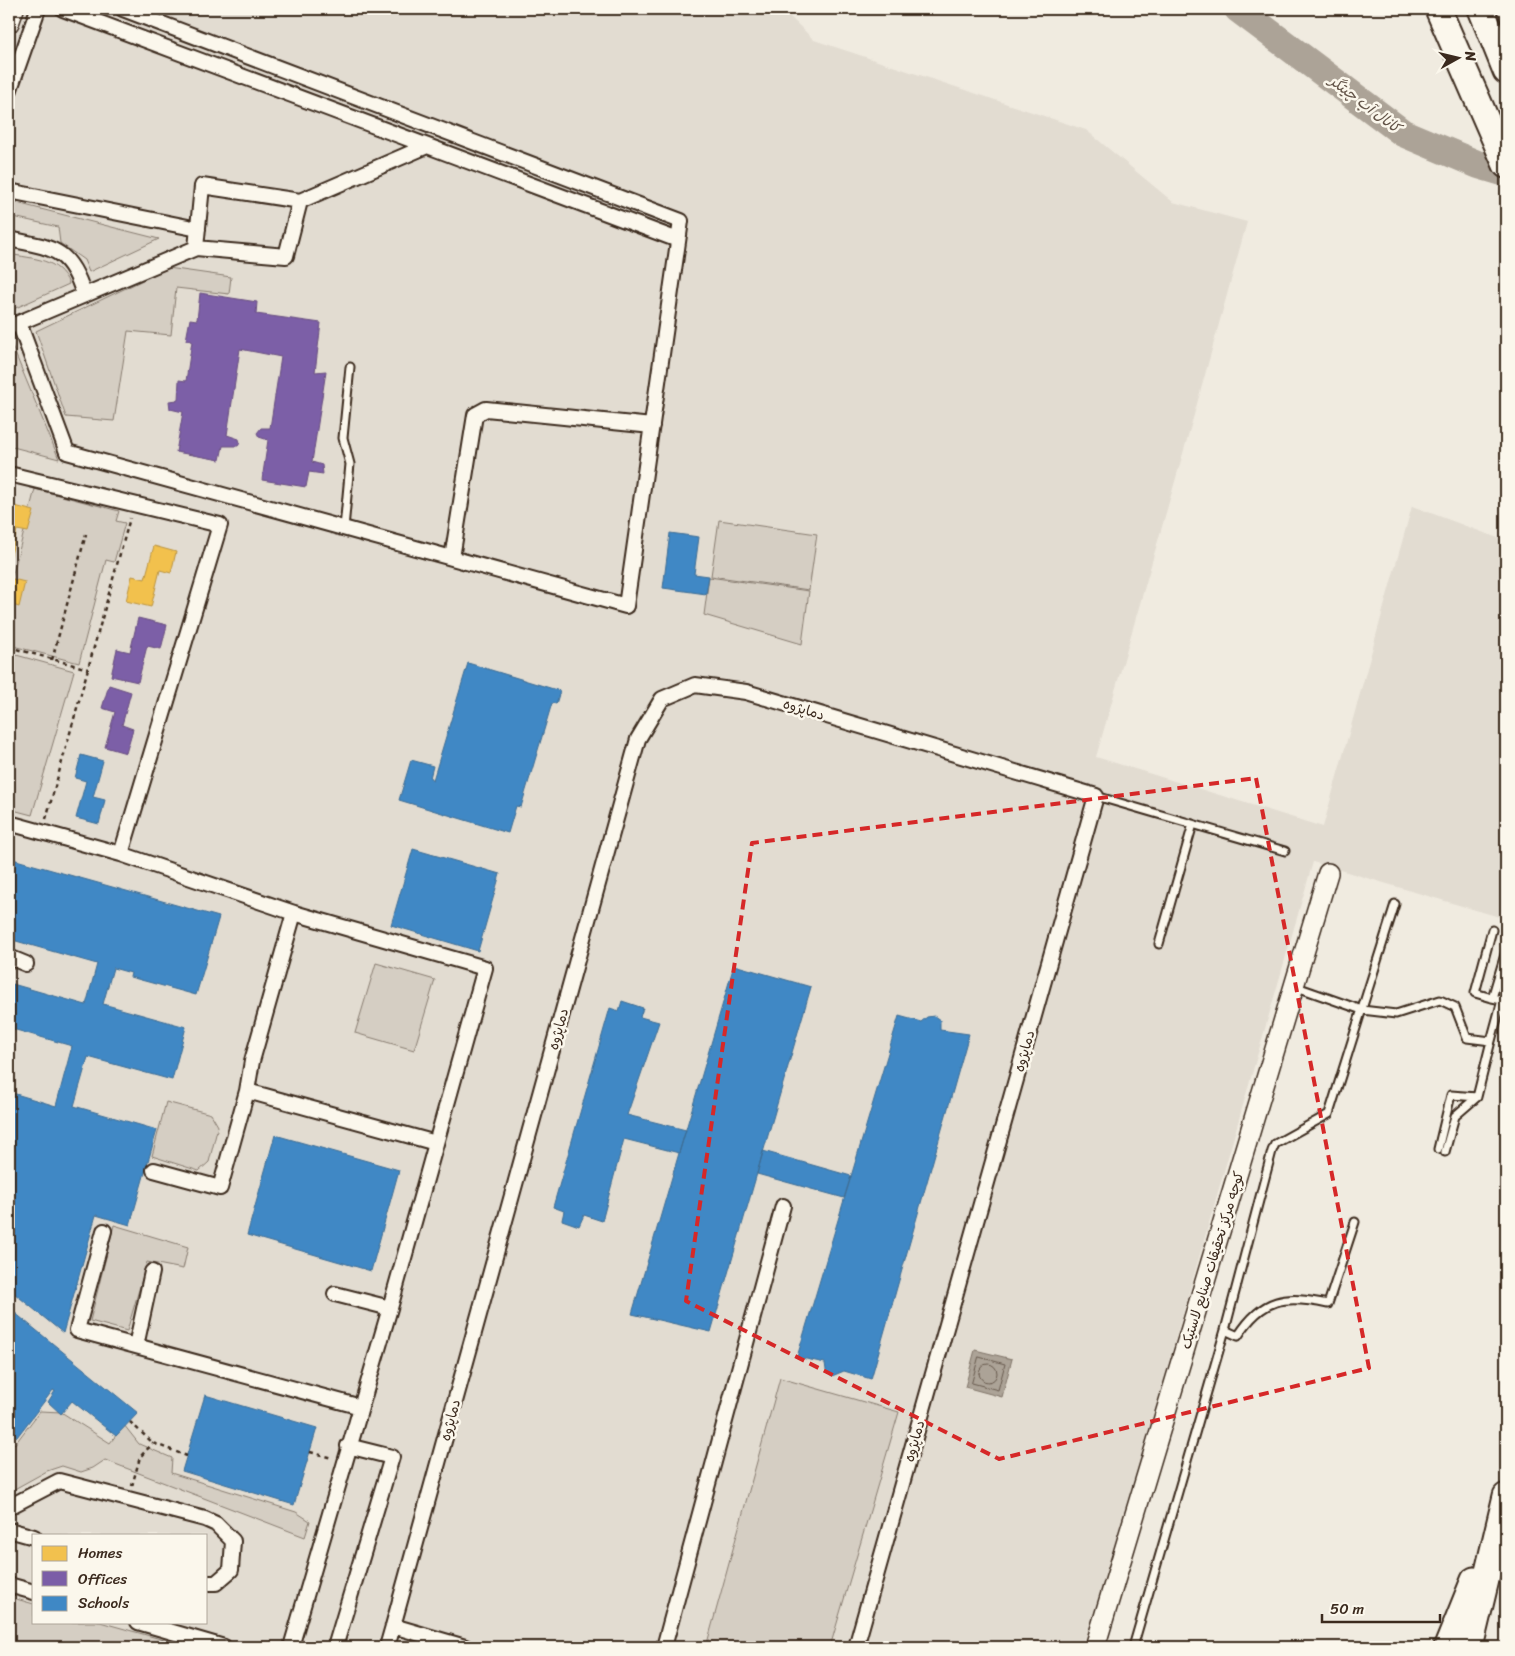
<svg xmlns="http://www.w3.org/2000/svg" width="1515" height="1656" viewBox="0 0 1515 1656" font-family="Sriracha,'Playpen Sans Arabic',sans-serif">
	<rect width="100%" height="100%" fill="#f0ebe0"/>
	<filter id="ink" filterUnits="userSpaceOnUse"><feTurbulence type="fractalNoise" baseFrequency=".02" numOctaves="2"/><feDisplacementMap in="SourceGraphic" scale="10" xChannelSelector="R" yChannelSelector="G"/><feConvolveMatrix kernelMatrix="1 2 1 2 8 2 1 2 1" color-interpolation-filters="sRGB"/></filter>
	<g filter="url(#ink)">
		<path fill="#e2dcd1" fill-rule="evenodd" d="M21,9H782L814,40L1086,130L1173,202L1247,222L1192,422L1096,757L1323,827L1412,506L1506,541V919L1313,862L1087,1647H9V48ZM34,1535H206V1622H34Z"/>
		<path fill="#d5cec3" stroke="#887c70" d="M9,201L159,239L89,272L84,260L60,243L58,227L9,216Z
			M9,254C33,259 59,258 69,284L9,311Z
			M168,268L231,277L229,294L176,288L171,335L128,331L114,421L66,417L36,331Z
			M10,341L59,459L9,446Z
			M35,489L119,511L116,521L125,523L114,562L106,560L79,663L9,645V589Z
			M719,520L817,534L809,590L711,576Z
			M709,577L809,591L802,644L704,615Z
			M9,653L74,671L32,815L9,809Z
			M376,963L435,980L414,1050L355,1033Z
			M166,1102L211,1114L218,1126L209,1162L199,1171L152,1156Z
			M114,1225L188,1247L183,1269L147,1262L127,1331L90,1321Z
			M780,1378L899,1412L830,1647H706Z
			M40,1411L61,1412L110,1443L124,1425L139,1444L172,1458L171,1473L296,1512L310,1521L305,1537L105,1460L93,1468L81,1472L62,1466L47,1471L9,1492V1439L15,1444Z
			M9,1597L34,1604V1622H100L189,1647H9Z"/>
		<path fill="#aca397" stroke="#7f7367" d="M975,1350L1012,1359L1002,1397L965,1387Z"/>
		<path fill="#f2c14e" stroke="#bb9440" d="M11,505L34,511L28,532L17,530L9,563V514Z
			M154,546L176,552L171,573L160,570L151,607L126,601L132,576L145,579Z
			M9,578L25,582L19,607L9,604Z"/>
		<path fill="#7b5ea7" stroke="#684e7e" d="M200,293L257,302L256,314L321,323L315,372L326,371L312,462L322,465L323,474L309,472L306,487L262,480L268,440L259,437L257,433L261,428H270L281,357L240,349L227,435L239,439L240,443L238,446H223L220,460L176,452L183,412L170,409L169,401L178,400L179,380L186,381L192,341L186,340L190,319L197,320Z
			M138,618L167,625L161,649L147,646L138,682L111,676L117,649L130,652Z
			M109,685L131,692L122,725L133,729L126,753L105,747L115,712L102,708Z"/>
		<path fill="#3f88c5" stroke="#3e6c93" d="M670,533L699,537L694,574L709,576L706,594L663,588Z
			M468,663L560,691L556,704L552,703L521,807L516,806L508,833L399,800L411,760L433,766L430,778L433,780Z
			M81,755L103,761L93,797L105,800L99,824L76,818L86,781L75,778Z
			M413,849L500,874L478,951L391,925Z
			M9,858L219,917L196,995L130,977L131,973L113,968L103,1004L186,1027L172,1080L88,1057L74,1106L157,1130L130,1225L96,1215L63,1333L9,1289V1092L56,1106L72,1046L9,1028V983L86,1005L97,964L9,939Z
			M734,965L811,987L711,1332L632,1314Z
			M622,1001L643,1008L640,1017L659,1022L627,1115L686,1130L679,1153L624,1139L602,1221L584,1215L579,1226L562,1220L564,1211L553,1207L610,1008L619,1011Z
			M899,1016L921,1022L927,1017L934,1016L940,1020V1030L969,1034L871,1379L844,1371L832,1376L826,1370L825,1363L797,1357Z
			M275,1135L399,1170L371,1271L247,1235Z
			M763,1151L851,1176L844,1198L757,1174Z
			M9,1308L138,1413L116,1436L72,1401L61,1414L48,1402L55,1391L53,1390L17,1437L9,1430Z
			M205,1395L317,1428L294,1505L182,1471Z"/>
		<g fill="none" stroke-linecap="round" stroke-linejoin="round">
			<path stroke="#685a4e" stroke-width="1" d="M979,1357L1005,1364L998,1390L972,1383Z
				M979 1373a9 9 0 1 1 18 0a9 9 0 1 1-18 0Z"/>
			<path stroke="#aca397" stroke-width="28" d="M1238,9L1403,133L1479,165L1506,173"/>
			<defs>
				<path id="lane" d="M344,528L350,464L343,438L350,367
					M1096,796L1285,851
					M1159,944L1193,824
					M1294,986L1362,1010L1396,1014L1440,1000L1455,1007L1467,1038L1491,1041L1477,1097L1455,1116L1445,1152
					M1492,998L1475,993L1492,930
					M1491,1041L1502,1000L1492,998L1506,951
					M1438,1149L1451,1095L1477,1097
					M1225,1330L1238,1336C1263,1297 1285,1295 1328,1304L1355,1222
					M1133,1647L1225,1330L1272,1151L1275,1144L1329,1114L1395,904"/>
				<path id="street" d="M63,9L678,240
					M9,92L38,9
					M9,191L198,229
					M300,201L427,146
					M9,239C53,248 70,248 84,295
					M19,323L67,452L626,606L681,221L123,9
					M9,327L196,248L286,256L300,201L202,186L196,248
					M9,474L220,525L121,854L294,913L485,968L390,1308L291,1647
					M452,558L475,415L486,409L652,426
					M9,823L121,854
					M9,957L26,964
					M247,1091L252,1061L294,913
					M154,1170L220,1188L247,1091L436,1143
					M104,1231L77,1330L361,1407
					M335,1294L390,1308
					M136,1346L152,1272
					M9,1507L59,1481L205,1519L216,1524L233,1541L231,1570L216,1583H206
					M9,1530L34,1537
					M9,1585L34,1592
					M138,1622L224,1647
					M335,1647L392,1457L348,1446
					M387,1647L393,1626
					M465,1647L393,1626L638,739L662,699L695,685L746,692L1096,796L856,1647
					M664,1647L783,1206"/>
				<path id="secondary" d="M9,23L14,9
					M1095,1647L1328,873"/>
				<path id="highway" d="M1438,9L1506,165
					M1481,9L1506,71
					M1447,1647L1474,1580
					M1470,1647L1506,1496"/>
			</defs>
			<use href="#lane" stroke="#3b2a1e" stroke-width="11"/>
			<use href="#street" stroke="#3b2a1e" stroke-width="18"/>
			<use href="#secondary" stroke="#3b2a1e" stroke-width="22"/>
			<use href="#highway" stroke="#3b2a1e" stroke-width="29"/>
			<path stroke="#3b2a1e" stroke-width="2.5" stroke-dasharray="4 4" stroke-linecap="butt" d="M9,647L88,669
				M52,660L86,534
				M46,819L130,518
				M130,1422L153,1443L187,1456
				M310,1452L332,1458
				M132,1486L140,1457L153,1443"/>
			<use href="#lane" stroke="#fbf7ec" stroke-width="7"/>
			<use href="#street" stroke="#fbf7ec" stroke-width="14"/>
			<use href="#secondary" stroke="#fbf7ec" stroke-width="19"/>
			<use href="#highway" stroke="#fbf7ec" stroke-width="25"/>
		</g>
	</g>
	<path fill="none" stroke="#d62828" stroke-width="4" stroke-dasharray="10 6" stroke-linejoin="round" d="M1256,778L1369,1368L999,1459L686,1301L752,843Z"/>
	<g text-anchor="middle" stroke-width="5" stroke-linejoin="round" paint-order="stroke">
		<g font-size="14" fill="#3b2a1e" stroke="#fbf7ec">
			<text transform="translate(804 709) rotate(17)" y="5">دماپژوه</text>
			<text transform="translate(558 1029) rotate(-75)" y="5">دماپژوه</text>
			<text transform="translate(1024 1051) rotate(-74)" y="5">دماپژوه</text>
			<text transform="translate(1212 1260) rotate(-73)" y="5">کوچه مرکز تحقیقات صنایع لاستیک</text>
			<text transform="translate(450 1420) rotate(-75)" y="5">دماپژوه</text>
			<text transform="translate(914 1441) rotate(-74)" y="5">دماپژوه</text>
		</g>
		<g font-size="15" font-style="italic" fill="#635448" stroke="#fbf7ec">
			<text transform="translate(1365 104) rotate(37)" y="5">کانال آب چیتگر</text>
		</g>
	</g>
	<rect width="1515" height="1656" fill="none" stroke="#fbf7ec" stroke-width="30"/>
	<rect x="15" y="15" width="1485" height="1626" fill="none" stroke="#3b2a1e" stroke-width="2" filter="url(#ink)"/>
	<rect x="32" y="1534" width="175" height="90" fill="#fbf7ec" stroke="#aea59a"/>
	<rect x="42" y="1546" width="25" height="15" fill="#f2c14e" stroke="#aea59a"/>
	<text x="78" y="1558" font-size="15" fill="#3b2a1e">Homes</text>
	<rect x="42" y="1571" width="25" height="15" fill="#7b5ea7" stroke="#aea59a"/>
	<text x="78" y="1584" font-size="15" fill="#3b2a1e">Offices</text>
	<rect x="42" y="1596" width="25" height="15" fill="#3f88c5" stroke="#aea59a"/>
	<text x="78" y="1608" font-size="15" fill="#3b2a1e">Schools</text>
	<g transform="translate(1458 58) rotate(82)" stroke="#fbf7ec" stroke-width="4" paint-order="stroke">
	<path d="M0-4L9 19L0 12L-9 19Z" fill="#3b2a1e"/>
	<text y="-8" font-size="14" font-weight="bold" text-anchor="middle" fill="#3b2a1e">N</text>
	</g>
	<path d="M1322 1614v8h118v-8" fill="none" stroke="#3b2a1e" stroke-width="2.5"/>
	<text x="1330" y="1614" font-size="15" fill="#3b2a1e" stroke="#fbf7ec" stroke-width="4" paint-order="stroke">50 m</text>
</svg>
